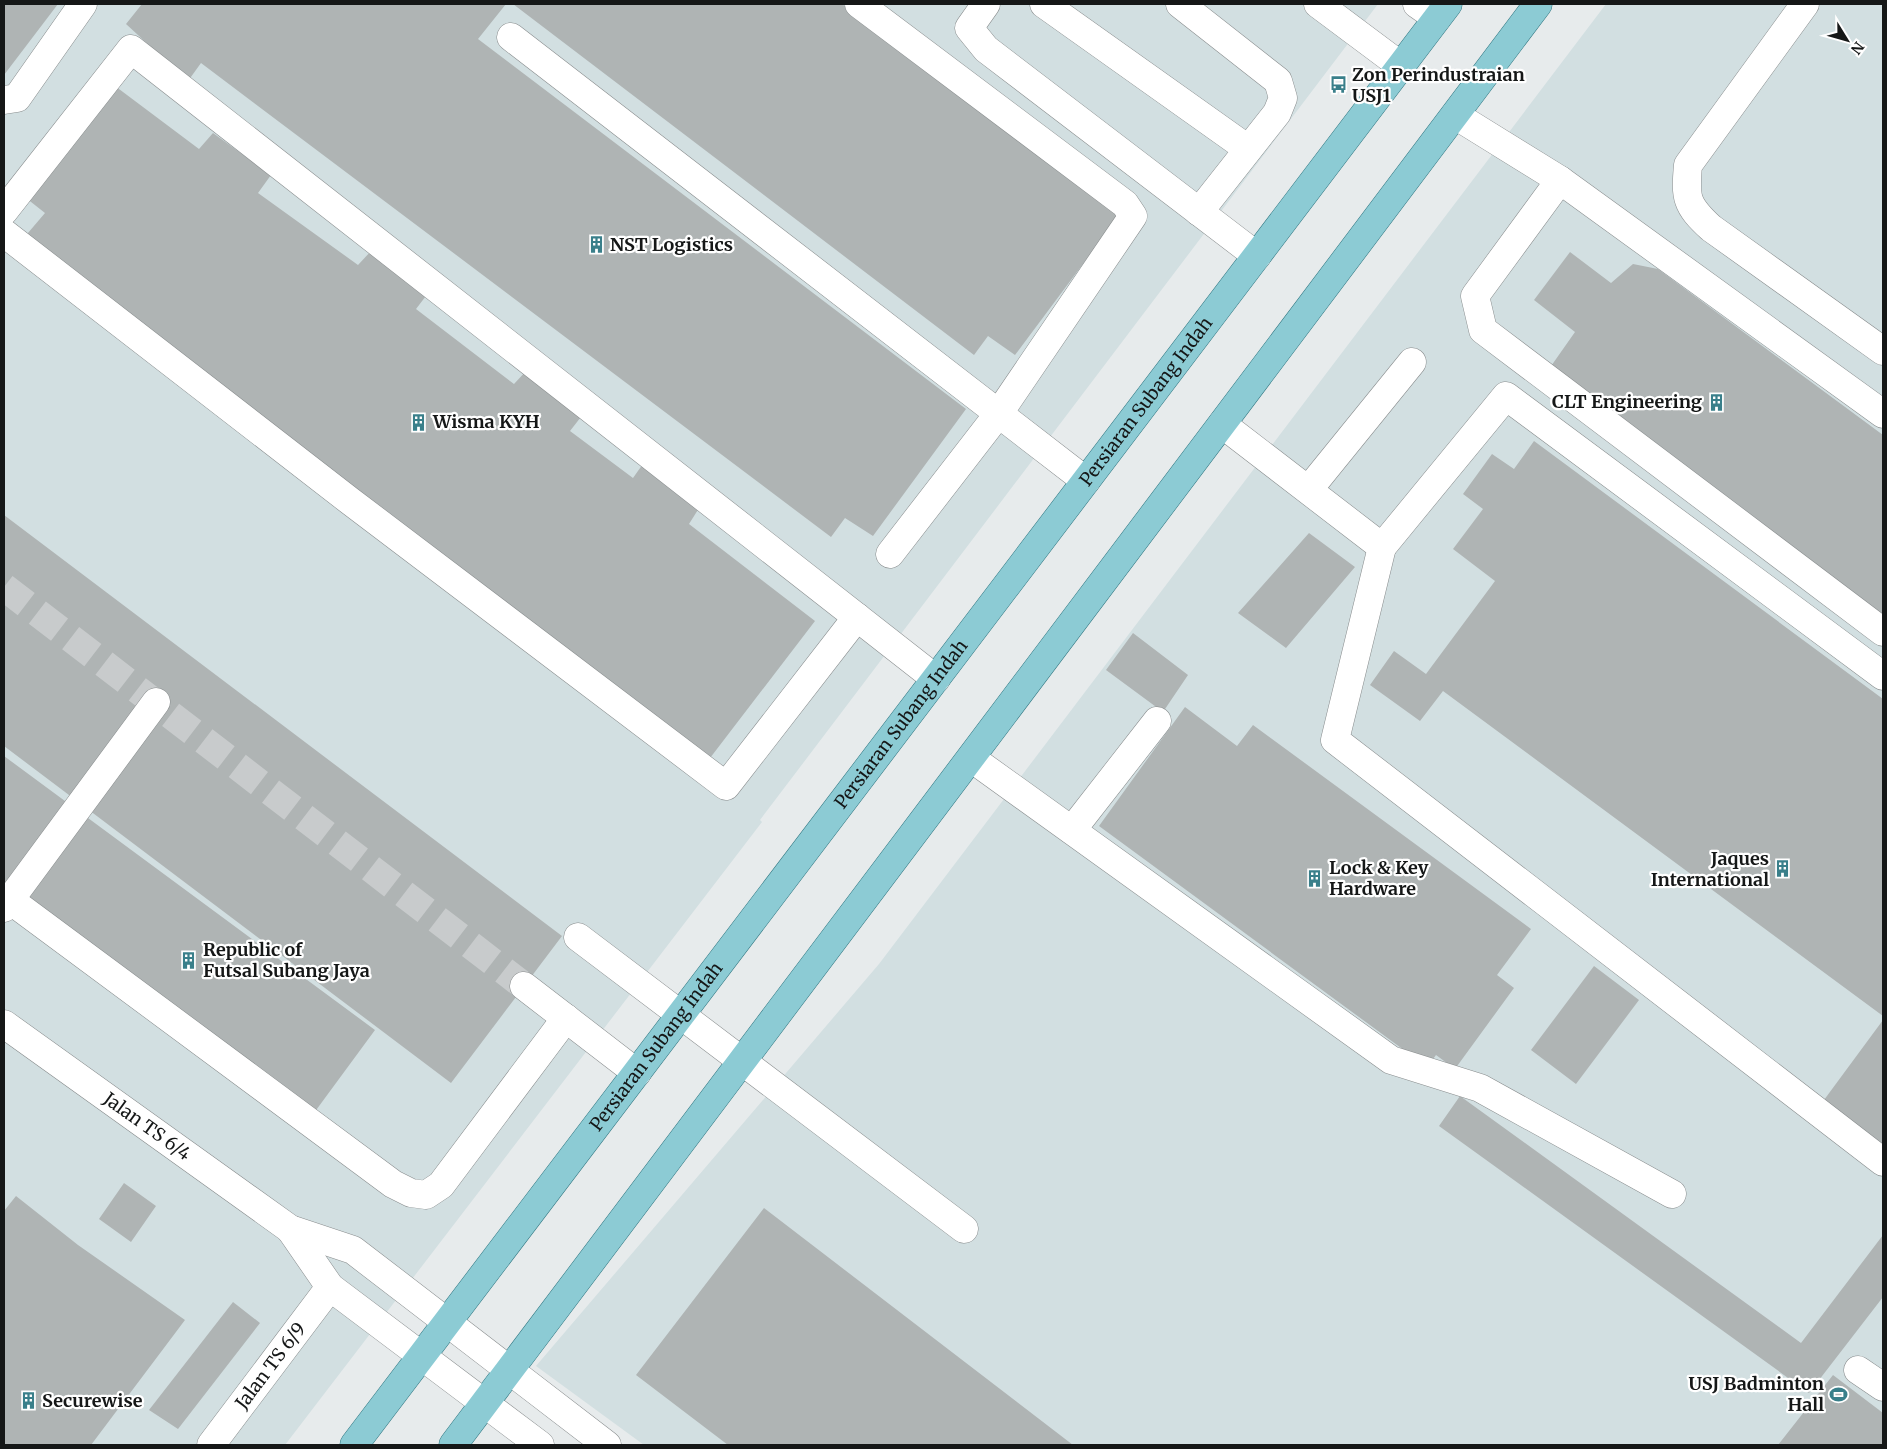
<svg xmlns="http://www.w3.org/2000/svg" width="1887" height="1449" viewBox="0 0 1887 1449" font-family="Merriweather,serif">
	<rect width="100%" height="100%" fill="#e7ebec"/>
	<path fill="#d2dfe1" d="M4,4H1378L760,820L762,822L285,1445H4Z
		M1606,4H1883V1445H644L536,1366L879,964Z"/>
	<path fill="#afb4b4" d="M4,4H58L4,75Z
		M142,4H506L478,39L966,409L873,536L845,518L831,537L201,63L188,81L126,24Z
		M513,4H842L1121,213L1015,355L988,336L974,355Z
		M111,83L199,149L213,133L271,175L258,193L358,265L372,250L429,292L416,309L514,384L527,370L584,413L570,431L633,478L645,461L701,505L689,524L815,621L707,762L22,240L45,213L26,198Z
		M1570,252L1611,283L1633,264L1658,269L1883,435V615L1549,369L1575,332L1534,300Z
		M1534,441L1883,699V1016L1443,691L1420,721L1370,685L1394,651L1426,674L1495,581L1453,549L1483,509L1463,494L1492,454L1514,469Z
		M4,515L562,936L451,1083L4,746Z
		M1309,533L1355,567L1286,648L1238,613Z
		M1133,633L1188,675L1163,712L1106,670Z
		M1185,707L1237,746L1253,725L1531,929L1497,975L1514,988L1455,1069L1436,1055L1427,1067L1099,826Z
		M4,756L375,1030L311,1117L4,890Z
		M1594,966L1639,1000L1576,1084L1531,1050Z
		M1883,1020V1145L1824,1100Z
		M1460,1096L1801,1343L1883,1235V1297L1809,1393L1439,1126Z
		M124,1183L156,1206L131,1242L99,1219Z
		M16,1196L78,1245L185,1320L91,1445H4V1211Z
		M764,1208L1073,1445H728L636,1375Z
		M233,1302L260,1323L178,1429L149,1410Z
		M1833,1375L1883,1413V1445H1778Z"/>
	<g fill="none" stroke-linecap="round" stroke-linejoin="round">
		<path stroke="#c8cbcc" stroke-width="28" stroke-dasharray="28 14" stroke-linecap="butt" d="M4,587L524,986"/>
		<defs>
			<g id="minor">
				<path d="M859,4L1125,204L1133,216L999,413L890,554"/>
				<path d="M986,4L969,28L986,49L1257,256"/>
				<path d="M1044,4L1248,149"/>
				<path d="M1180,4L1278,81L1283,98L1277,113L1199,212"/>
				<path d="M1318,4L1401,66"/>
				<path d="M1417,4L1437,18"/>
				<path d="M1805,4L1688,165C1685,198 1686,205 1711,228L1883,351"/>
				<path d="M511,37L1086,481"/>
				<path d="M4,100L17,98L83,4"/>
				<path d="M1455,115L1560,180L1883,414"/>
				<path d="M1560,180L1475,296L1483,330L1883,632"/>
				<path d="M4,211L131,49L936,679"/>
				<path d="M4,233L350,501L726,786L857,617"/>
				<path d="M1222,424L1382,547L1506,396L1883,676"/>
				<path d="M1309,489L1412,362"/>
				<path d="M1382,547L1335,740L1883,1162"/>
				<path d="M971,758L1391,1060L1480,1088L1672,1194"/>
				<path d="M1072,830L1157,721"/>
				<path d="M10,900L393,1184L411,1193L426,1195L441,1185L566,1018"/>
				<path d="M4,908L156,702"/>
				<path d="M578,937L964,1229"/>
				<path d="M524,986L637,1073"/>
				<path id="s1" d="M4,1024L290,1229L353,1250L607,1445"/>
				<path d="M290,1229L330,1287L540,1445"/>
				<path d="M1858,1370L1883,1387"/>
				<path id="s2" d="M211,1445L330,1287"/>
			</g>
			<g id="major">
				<path id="s3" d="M354,1445L1448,4"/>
				<path d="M453,1445L1538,4"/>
			</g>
		</defs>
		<use href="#minor" stroke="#898d8e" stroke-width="29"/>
		<use href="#major" stroke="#317680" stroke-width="29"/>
		<use href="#minor" stroke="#fff" stroke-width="28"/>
		<use href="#major" stroke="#8ccbd4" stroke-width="28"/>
	</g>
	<defs>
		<symbol id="bus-bare" viewBox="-9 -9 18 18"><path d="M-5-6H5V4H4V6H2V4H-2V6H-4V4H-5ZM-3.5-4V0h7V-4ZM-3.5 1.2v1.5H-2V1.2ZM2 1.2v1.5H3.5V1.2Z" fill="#397f8a" stroke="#fff" stroke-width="2.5" paint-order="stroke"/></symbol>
		<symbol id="building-bare" viewBox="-9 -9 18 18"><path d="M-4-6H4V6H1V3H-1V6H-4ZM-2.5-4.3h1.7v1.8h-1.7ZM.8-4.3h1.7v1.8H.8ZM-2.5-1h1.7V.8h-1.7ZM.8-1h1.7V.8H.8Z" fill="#397f8a" stroke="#fff" stroke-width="2.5" paint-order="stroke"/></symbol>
		<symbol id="stadium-bare" viewBox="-9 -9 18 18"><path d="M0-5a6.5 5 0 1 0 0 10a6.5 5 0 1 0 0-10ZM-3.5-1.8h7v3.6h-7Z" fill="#397f8a" stroke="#fff" stroke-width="2.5" paint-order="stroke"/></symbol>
	</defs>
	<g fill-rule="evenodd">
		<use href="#bus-bare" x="1326" y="72" width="25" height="25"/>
		<use href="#building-bare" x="584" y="232" width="25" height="25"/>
		<use href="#building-bare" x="1704" y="390" width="25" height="25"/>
		<use href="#building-bare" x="406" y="410" width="25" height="25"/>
		<use href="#building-bare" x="1770" y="856" width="25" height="25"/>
		<use href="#building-bare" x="1302" y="866" width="25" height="25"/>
		<use href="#building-bare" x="176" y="948" width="25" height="25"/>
		<use href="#stadium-bare" x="1826" y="1382" width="25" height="25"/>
		<use href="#building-bare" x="16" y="1388" width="25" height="25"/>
	</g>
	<g text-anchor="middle" stroke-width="4.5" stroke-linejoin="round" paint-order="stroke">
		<g font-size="18" font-weight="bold" fill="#151717" stroke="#fff" text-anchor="start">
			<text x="1352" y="81">Zon Perindustraian<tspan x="1352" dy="21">USJ1</tspan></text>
			<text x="610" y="251">NST Logistics</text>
			<text x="1702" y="408" text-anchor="end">CLT Engineering</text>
			<text x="433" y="428">Wisma KYH</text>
			<text x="1769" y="865" text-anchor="end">Jaques<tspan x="1769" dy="21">International</tspan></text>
			<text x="1329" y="874">Lock &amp; Key<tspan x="1329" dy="21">Hardware</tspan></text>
			<text x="203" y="956">Republic of<tspan x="203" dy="21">Futsal Subang Jaya</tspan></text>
			<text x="1824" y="1390" text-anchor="end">USJ Badminton<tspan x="1824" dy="21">Hall</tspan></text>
			<text x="42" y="1407">Securewise</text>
		</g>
		<g font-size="18" fill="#151717" stroke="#fff">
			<text dy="6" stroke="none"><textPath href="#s3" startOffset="1310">Persiaran Subang Indah</textPath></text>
			<text dy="6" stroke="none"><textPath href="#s3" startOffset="905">Persiaran Subang Indah</textPath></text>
			<text dy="6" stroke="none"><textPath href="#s3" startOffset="500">Persiaran Subang Indah</textPath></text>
			<text dy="6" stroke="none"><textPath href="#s1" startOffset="176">Jalan TS 6/4</textPath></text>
			<text dy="6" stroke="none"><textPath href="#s2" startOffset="99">Jalan TS 6/9</textPath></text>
		</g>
	</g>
	<rect width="1887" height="1449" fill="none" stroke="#151717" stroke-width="10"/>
	<g transform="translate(1847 40) rotate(127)" stroke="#ffffff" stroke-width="4" paint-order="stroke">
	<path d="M0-4L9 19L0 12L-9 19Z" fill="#151717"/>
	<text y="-8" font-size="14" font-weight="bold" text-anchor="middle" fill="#151717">N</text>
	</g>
</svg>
